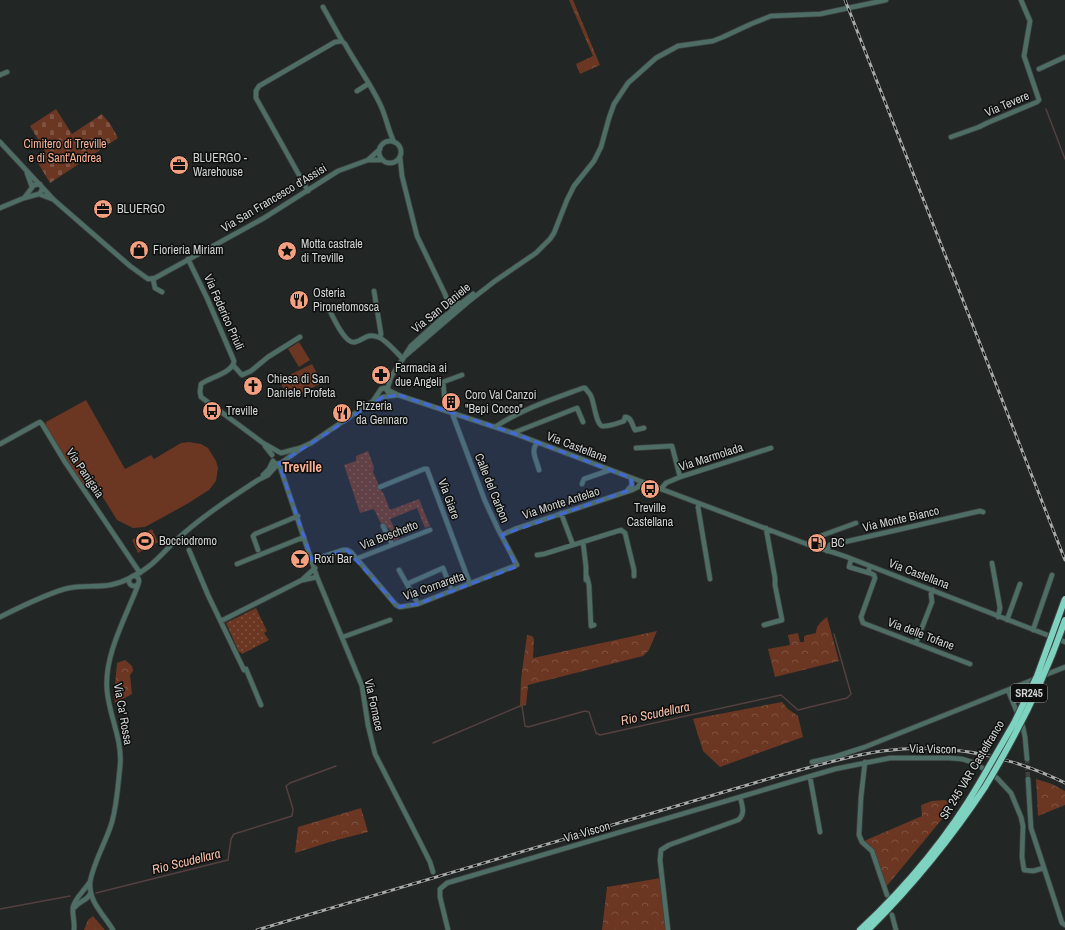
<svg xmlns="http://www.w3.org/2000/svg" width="1065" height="930" viewBox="0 0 1065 930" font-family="'Archivo Narrow',sans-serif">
	<defs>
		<pattern id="grass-dots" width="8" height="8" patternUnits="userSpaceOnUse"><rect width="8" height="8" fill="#6b3722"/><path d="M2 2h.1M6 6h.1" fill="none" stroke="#7f5341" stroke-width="1.8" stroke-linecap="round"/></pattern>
		<pattern id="forest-crowns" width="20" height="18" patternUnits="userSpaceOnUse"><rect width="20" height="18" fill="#6b3722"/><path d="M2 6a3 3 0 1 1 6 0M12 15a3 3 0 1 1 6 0" fill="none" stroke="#7f5341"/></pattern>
		<pattern id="cemetery-stones" width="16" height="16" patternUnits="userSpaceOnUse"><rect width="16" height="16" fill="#6b3722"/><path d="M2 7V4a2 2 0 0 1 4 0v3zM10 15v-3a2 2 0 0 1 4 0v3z" fill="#7f5341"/></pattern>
	</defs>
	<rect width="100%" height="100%" fill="#222625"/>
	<path fill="url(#grass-dots)" d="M368,451L374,467L373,472L382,492H383L390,510L419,499L430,526L425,528L417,508L390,519L399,539L394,541L389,528L386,529L382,526L374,509L360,513L344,465L356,461V456Z
		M256,608L267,631L264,633L269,640L242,654L240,652H239L226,623Z"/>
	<path fill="url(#forest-crowns)" d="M569,0H573L600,65L580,74L576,64L593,56Z
		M827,617L839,661L775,677L768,649L790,645L788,635L798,633L800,642H804V636L816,633C816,625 822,621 827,617Z
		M657,631L649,650L643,656L528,685L526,705L520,706L521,679L527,635L532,636L534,639L533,658Z
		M125,660L132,666L133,671L130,675L132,694L115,703L114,696L117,663Z
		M782,702L788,709L798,716L803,737L720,767L703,751L693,719Z
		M1036,779L1052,784L1065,791V805L1038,816Z
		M944,800L948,801L947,813L886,887L875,852L872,848L864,841L922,816L921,805L932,801Z
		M361,808L368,832L333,841L295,853L298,827Z
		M661,878L666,930H602L607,887Z
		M93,916L105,930H84L88,920Z"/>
	<path fill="url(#cemetery-stones)" d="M56,109L72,134L102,114L111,125L118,138L50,183L35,158L45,151L30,126Z"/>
	<path fill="#6b3722" d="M299,342L310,360L299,367L288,349Z
		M312,364L322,383L289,399L279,380Z
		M86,400L125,469L151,455L154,459L181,443L189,442L201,444L208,448L216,461L218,468L216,481L209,490L187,504L145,527L133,528L117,520L96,486L87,490L48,432L46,425V422Z
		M152,529L158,542L138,553L132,540Z"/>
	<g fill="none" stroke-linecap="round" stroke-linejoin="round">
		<path stroke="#554040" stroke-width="1.5" d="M1046,109L1065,159
			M433,743L520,706H522L525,726L528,727L585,711L589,712L596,733L600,735L781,695L798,710L847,698L851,694L834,634
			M96,893L228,860L231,839L234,834L292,816L293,809L286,786L290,783L336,766
			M0,909L70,896"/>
		<path stroke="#3d403f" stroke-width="4.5" stroke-dasharray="4.5 2" stroke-linecap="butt" d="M1027,759L1028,779"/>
		<defs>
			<path id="minor" d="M323,7L342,41
				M1039,69L1065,57
				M0,75L7,72
				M357,91L368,84
				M951,137L979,127L987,123L1037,102L1039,100L1024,56L1030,21L1021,0
				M379 152a11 11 0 1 1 22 0a11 11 0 1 1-22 0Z
				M0,142L54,200L130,266L148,279L155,278L264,218L338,171L368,160H383
				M400,157L402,176L417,236L445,294L448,303L455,309
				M368,160L380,149
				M27,173L32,187
				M308,191L256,98V91L259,86L335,42L342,41L345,44C356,64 370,83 380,104C386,116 388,130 394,142
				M39,194L52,199
				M24,198L34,185L40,184
				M0,208L24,198L39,194L42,190V187
				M188,259L207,298L234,361C233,373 210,377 201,384L200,392L201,397L263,443L279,452
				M153,279L155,288L162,292
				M374,291L381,334L380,337
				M452,302L460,303
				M328,307C332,315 345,345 355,342C365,340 365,333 378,337C385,339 397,353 403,359
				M405,356L468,302L495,281L536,253L550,239L554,233L567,200L574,186L594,161L601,147L609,118L614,104L628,83L656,58L678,46L713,41L723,37L751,24L771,16L820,14L886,0
				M233,365L242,375L251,371L268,357L300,337
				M387,390L391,377L411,346L441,319L473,294
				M388,390L398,395L513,433L804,543C818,548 833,552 847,557C920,585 992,614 1065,642
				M373,401L381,389L385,388L388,392
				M446,411L443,382L462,375
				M495,427C522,409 553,399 583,388H585C587,391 590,393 591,396C594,402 596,424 602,426C609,427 618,423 624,421L625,417C632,417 632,426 635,430L644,428
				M513,433L577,408L583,422
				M537,443C530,451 537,461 539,470
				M0,444L38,423L40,422L42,424L65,462L140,573
				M265,446L272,455
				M636,448L672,446L680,477
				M281,453L300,448L311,443L373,401L383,397L398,395
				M273,461L276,464L281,463L299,450
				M279,464L317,577L362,686L368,725L375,754L419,840L430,862L433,872
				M263,475L269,469L273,461
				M582,484L584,479L610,470
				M380,487L424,469H427L470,584
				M661,489L666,483L680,477L771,448
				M627,491L632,485L631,478
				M699,504L698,507L710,579
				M561,513L573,545
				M383,526L392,544
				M502,535L515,529L632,490L638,487L641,482
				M583,542L586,567V580
				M809,545L812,539L856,523
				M189,550L208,595L244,670L246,669L261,705
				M258,550L253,536L255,534L298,516
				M827,551L830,545L840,543L980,511L983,512
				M537,555L544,554L621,530L625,533L634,570V576
				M356,559L430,530
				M851,559L849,567L869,573
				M312,560L343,550H347L351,552L396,605L400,607L418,604L517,565L498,529L485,501L452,413
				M992,563L1000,608L998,617
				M237,564L304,537
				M870,567L868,572L874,575L875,578L861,617L863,623L970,664
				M399,570L418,604
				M129 581a5 5 0 1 1 10 0a5 5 0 1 1-10 0Z
				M133,576C154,567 166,548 183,534C206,514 232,497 258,480L268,475L278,464
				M587,577L589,585L591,626L594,625
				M303,580L317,577
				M407,584L443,568L452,591
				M0,617C18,608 50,592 69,588C92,584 108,590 130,578
				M1007,620L1020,584
				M221,621L302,580L315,568
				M764,625L782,620L775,585V578L766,528
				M1033,630L1052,575
				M343,637L390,620
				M916,643L932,602L931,594L933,590
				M1008,690L1023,727L1025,737L1027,759
				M812,762L834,757L865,747L1065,667
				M865,762L861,797L859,835L862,842L872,851L887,895
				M810,777L820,832
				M1028,779L1031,828L1062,923L1065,925
				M75,907C79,901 87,901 90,894
				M892,915L896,930
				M74,930C75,922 72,915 73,907C75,898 84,891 89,883
				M113,930C103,913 89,903 90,882C94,861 106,842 112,822C117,804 118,785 120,767C123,740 109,716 107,690C104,655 126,617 138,585
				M448,930L440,897V889L447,883L835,769L890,758H949L962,759L975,763L997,778L1011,793L1021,817L1023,826L1022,857L1024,870L1033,871L1044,868
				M668,930L660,860L661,850L669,845L738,820C746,814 742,805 740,797"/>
			<path id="highway" d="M860,930C906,887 948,837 980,782
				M868,930C913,885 950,840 985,787"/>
		</defs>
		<use href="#minor" stroke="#3e4241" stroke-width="6"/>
		<use href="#highway" stroke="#3e4241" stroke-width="8"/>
		<use href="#minor" stroke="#4d6d65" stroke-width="4.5"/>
		<use href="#highway" stroke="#7dd2c0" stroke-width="6"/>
		<defs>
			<path id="rail" d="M845,0L1065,560
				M257,930L778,776C812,767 847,756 882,751C946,742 1008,755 1065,783"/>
		</defs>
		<use href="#rail" stroke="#a8aaaa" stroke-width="3"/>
		<use href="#rail" stroke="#0d0e0e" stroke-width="1.5" stroke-dasharray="4.5" stroke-linecap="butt"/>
		<defs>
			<path id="highway-bridge" d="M980,782L1014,723L1037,676L1065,599
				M985,787C1017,734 1045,679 1065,620"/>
		</defs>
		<use href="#highway-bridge" stroke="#3e4241" stroke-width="8" stroke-linecap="butt"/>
		<use href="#highway-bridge" stroke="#7dd2c0" stroke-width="6"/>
	</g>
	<path fill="#4169d7" fill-opacity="0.2" stroke="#4169d7" stroke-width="3" stroke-dasharray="8 5" stroke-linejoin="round" d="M399,395L513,433L631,478L632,485L627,491L502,535L516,567L418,604L398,607L347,550L312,560L279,464L383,397Z"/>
	<defs>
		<symbol id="office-disc" viewBox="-11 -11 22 22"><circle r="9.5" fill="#f2a080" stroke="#0d0e0e"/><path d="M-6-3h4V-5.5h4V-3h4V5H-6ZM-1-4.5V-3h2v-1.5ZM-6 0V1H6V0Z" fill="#111"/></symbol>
		<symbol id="shop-disc" viewBox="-11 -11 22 22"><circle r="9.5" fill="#f2a080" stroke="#0d0e0e"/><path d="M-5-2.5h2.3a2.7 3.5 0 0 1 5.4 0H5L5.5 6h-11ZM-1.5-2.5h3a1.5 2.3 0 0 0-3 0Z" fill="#111"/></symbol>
		<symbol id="sight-disc" viewBox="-11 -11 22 22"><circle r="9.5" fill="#f2a080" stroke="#0d0e0e"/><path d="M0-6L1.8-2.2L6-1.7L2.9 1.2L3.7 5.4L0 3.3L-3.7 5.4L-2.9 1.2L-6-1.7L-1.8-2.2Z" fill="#111"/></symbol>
		<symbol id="restaurant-disc" viewBox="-11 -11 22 22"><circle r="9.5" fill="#f2a080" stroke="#0d0e0e"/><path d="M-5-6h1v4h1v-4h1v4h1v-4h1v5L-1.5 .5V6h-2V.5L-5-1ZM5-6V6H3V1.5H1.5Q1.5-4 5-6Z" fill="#111"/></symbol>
		<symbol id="pharmacy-disc" viewBox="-11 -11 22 22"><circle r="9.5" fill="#f2a080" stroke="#0d0e0e"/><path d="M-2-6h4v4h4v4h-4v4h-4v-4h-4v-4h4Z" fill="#111"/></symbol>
		<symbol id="church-disc" viewBox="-11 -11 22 22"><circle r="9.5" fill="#f2a080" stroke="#0d0e0e"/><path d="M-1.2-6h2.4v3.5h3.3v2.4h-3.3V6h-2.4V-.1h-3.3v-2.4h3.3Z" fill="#111"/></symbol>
		<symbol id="building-disc" viewBox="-11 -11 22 22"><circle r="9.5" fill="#f2a080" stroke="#0d0e0e"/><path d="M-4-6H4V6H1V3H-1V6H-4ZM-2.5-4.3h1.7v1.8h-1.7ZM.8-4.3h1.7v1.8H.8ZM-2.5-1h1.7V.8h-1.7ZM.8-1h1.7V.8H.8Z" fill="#111"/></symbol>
		<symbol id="bus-disc" viewBox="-11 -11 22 22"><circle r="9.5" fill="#f2a080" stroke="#0d0e0e"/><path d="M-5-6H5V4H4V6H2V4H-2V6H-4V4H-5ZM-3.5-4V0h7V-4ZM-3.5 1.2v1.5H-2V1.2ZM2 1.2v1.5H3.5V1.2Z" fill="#111"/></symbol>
		<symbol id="stadium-disc" viewBox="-11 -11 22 22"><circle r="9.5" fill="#f2a080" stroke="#0d0e0e"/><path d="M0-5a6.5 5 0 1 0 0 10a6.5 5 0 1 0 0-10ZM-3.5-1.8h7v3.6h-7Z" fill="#111"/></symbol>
		<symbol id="fuel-disc" viewBox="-11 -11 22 22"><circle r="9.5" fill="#f2a080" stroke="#0d0e0e"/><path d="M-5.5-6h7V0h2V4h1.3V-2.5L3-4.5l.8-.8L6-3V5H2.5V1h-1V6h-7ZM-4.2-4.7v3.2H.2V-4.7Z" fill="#111"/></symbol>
		<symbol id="bar-disc" viewBox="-11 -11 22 22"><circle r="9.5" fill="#f2a080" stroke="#0d0e0e"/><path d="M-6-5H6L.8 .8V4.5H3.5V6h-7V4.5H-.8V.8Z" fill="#111"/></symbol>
	</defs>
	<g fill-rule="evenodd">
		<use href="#office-disc" x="168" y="154" width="22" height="22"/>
		<use href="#office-disc" x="92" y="198" width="22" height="22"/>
		<use href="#shop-disc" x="128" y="239" width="22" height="22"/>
		<use href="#sight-disc" x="276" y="240" width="22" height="22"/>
		<use href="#restaurant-disc" x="288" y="289" width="22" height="22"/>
		<use href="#pharmacy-disc" x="370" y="364" width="22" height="22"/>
		<use href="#church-disc" x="242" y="375" width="22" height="22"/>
		<use href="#building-disc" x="440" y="391" width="22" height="22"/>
		<use href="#bus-disc" x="201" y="400" width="22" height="22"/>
		<use href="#restaurant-disc" x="331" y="402" width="22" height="22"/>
		<use href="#bus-disc" x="639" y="478" width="22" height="22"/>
		<use href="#stadium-disc" x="134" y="530" width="22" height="22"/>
		<use href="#fuel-disc" x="806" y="532" width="22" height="22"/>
		<use href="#bar-disc" x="289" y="548" width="22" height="22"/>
	</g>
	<g text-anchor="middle" stroke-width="3" stroke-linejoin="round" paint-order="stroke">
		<rect fill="#0d0e0e" stroke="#989999" stroke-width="1" x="1011" y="684" width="36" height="18" rx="3"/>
		<g font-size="11" font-weight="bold" fill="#d3d5d5">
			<text x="1029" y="697">SR245</text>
		</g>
		<g font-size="12" fill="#d3d5d5" stroke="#0d0e0e">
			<text transform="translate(1007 104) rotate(-23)" y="4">Via Tevere</text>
			<text transform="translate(274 198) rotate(-31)" y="4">Via San Francesco d'Assisi</text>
			<text transform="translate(441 308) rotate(-39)" y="4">Via San Daniele</text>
			<text transform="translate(224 312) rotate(66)" y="4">Via Federico Priuli</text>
			<text transform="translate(577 447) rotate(21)" y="4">Via Castellana</text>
			<text transform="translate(711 457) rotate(-18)" y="4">Via Marmolada</text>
			<text transform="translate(85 473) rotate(56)" y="4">Via Panigaia</text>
			<text transform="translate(492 488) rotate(68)" y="4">Calle del Carbon</text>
			<text transform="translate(449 499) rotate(70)" y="4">Via Giare</text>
			<text transform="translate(561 503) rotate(-18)" y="4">Via Monte Antelao</text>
			<text transform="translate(901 519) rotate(-13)" y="4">Via Monte Bianco</text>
			<text transform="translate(389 535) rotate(-21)" y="4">Via Boschetto</text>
			<text transform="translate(919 574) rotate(21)" y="4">Via Castellana</text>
			<text transform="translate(434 586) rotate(-19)" y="4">Via Cornaretta</text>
			<text transform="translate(921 634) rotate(21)" y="4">Via delle Tofane</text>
			<text transform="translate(374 705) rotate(78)" y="4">Via Fornace</text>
			<text transform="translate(123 714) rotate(80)" y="4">Via Ca' Rossa</text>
			<text transform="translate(933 749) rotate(1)" y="4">Via Viscon</text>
			<text transform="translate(972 770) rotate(-59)" y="4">SR 245 VAR Castelfranco</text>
			<text transform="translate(587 832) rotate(-16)" y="4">Via Viscon</text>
		</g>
		<g font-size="12" fill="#fab195" stroke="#0d0e0e">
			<text x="65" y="148">Cimitero di Treville<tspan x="65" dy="14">e di Sant'Andrea</tspan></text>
		</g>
		<g font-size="12" fill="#d3d5d5" stroke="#0d0e0e" text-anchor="start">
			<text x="193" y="162">BLUERGO -<tspan x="193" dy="14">Warehouse</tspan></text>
			<text x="117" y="213">BLUERGO</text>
			<text x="301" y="248">Motta castrale<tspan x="301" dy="14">di Treville</tspan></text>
			<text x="153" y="254">Fiorieria Miriam</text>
			<text x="313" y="297">Osteria<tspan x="313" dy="14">Pironetomosca</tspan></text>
			<text x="395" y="372">Farmacia ai<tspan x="395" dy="14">due Angeli</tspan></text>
			<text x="267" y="383">Chiesa di San<tspan x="267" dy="14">Daniele Profeta</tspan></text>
			<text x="465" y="399">Coro Val Canzoi<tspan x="465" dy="14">"Bepi Cocco"</tspan></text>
			<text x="356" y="410">Pizzeria<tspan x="356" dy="14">da Gennaro</tspan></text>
			<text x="226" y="415">Treville</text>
			<text x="650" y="512" text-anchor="middle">Treville<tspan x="650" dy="14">Castellana</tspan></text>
			<text x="159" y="545">Bocciodromo</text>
			<text x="831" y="547">BC</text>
			<text x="314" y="563">Roxi Bar</text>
		</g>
		<g font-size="13" font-style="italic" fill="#f7c0aa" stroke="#0d0e0e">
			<text transform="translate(655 713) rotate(-12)" y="5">Rio Scudellara</text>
			<text transform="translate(186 861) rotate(-14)" y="5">Rio Scudellara</text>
		</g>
		<g font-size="14" font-weight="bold" fill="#fdb092" stroke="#0d0e0e">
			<text x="302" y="472">Treville</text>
		</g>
	</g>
</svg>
